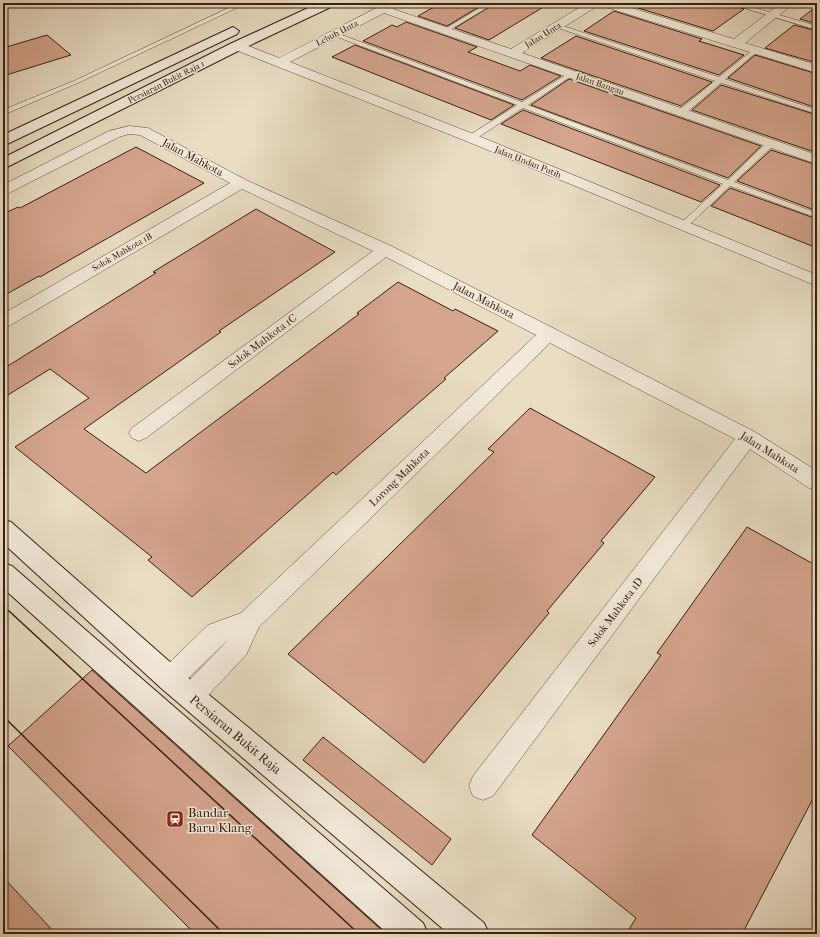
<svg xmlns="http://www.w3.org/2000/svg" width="820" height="937" viewBox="0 0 820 937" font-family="'IM FELL French Canon',serif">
	<rect width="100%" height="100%" fill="#e9ddc4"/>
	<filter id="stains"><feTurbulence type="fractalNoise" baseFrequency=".005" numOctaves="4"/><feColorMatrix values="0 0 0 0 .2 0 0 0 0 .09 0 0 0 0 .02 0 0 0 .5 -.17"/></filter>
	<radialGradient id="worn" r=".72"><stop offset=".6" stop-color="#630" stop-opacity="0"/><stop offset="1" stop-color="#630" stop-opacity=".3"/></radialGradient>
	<path fill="#d5a58e" stroke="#382011" d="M441,3H485L447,26L418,16Z
		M496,3H550L489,40L455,28Z
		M627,3H727L744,9L713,31L625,4Z
		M817,6V24L800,19Z
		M614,11L702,39L699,41L744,55L719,75L584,31Z
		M406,22L477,47L468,52L520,71L530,65L561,76L522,100L363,41L392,25L397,27Z
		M794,25L817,31V63L765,48Z
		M47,35L71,55L3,76V48Z
		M576,36L712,82L681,106L541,58Z
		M355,45L514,105L491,120L332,57Z
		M755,55L817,74V108L728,78Z
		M569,79L761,146L728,178L531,105Z
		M721,85L817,115V153L692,110Z
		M523,110L720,185L701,202L501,124Z
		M136,147L204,183L40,277L39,276L3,296V214L18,207L20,208Z
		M771,150L817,165V211L737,181Z
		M730,188L817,219V248L711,206Z
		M256,209L335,252L219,331L221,332L84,429L146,473L359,314L357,313L398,282L453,311L455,309L498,331L444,378L446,379L336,475L333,472L192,597L148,560L152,557L15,447L89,398L50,369L3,398V369L156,273L153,272Z
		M530,408L655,477L601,541L604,543L547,611L549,613L424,763L288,654L494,452L488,449Z
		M747,527L817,566V791L742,934H626L636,918L532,835L661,655L657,653Z
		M92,670L386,934H195L8,746Z
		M323,737L451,839L432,865L303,760Z
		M3,877L56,934H3Z"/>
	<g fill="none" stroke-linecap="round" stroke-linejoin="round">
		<defs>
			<path id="lane" d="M239,3H247L80,82L3,115V110L76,80Z
				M488,3H495L448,31L443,30Z
				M728,3H738L817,26V30Z
				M557,24L719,77L754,49H758V51L725,79L817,110V114L721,83L685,114H679V110L715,81L555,27L554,26Z
				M334,32L522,102L569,73H573V75L528,105L728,180L767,142H773V146L734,182L817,213V218L730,186L686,228H680V224L723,184L523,108L474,140H468V136L517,105L332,35L331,34Z"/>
			<path id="street" d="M386,3H401L393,9L511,49L587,3H615L734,39L781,3H794L745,43L817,65V73L599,5L522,53L817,155V164L384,13L290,62L476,135L817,275V286L466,141L233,49L231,46L237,42L241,43L279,58Z
				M129,126L148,128L246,180L391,246L555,329L755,432L817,471V490L809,488L750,449L493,796L483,800L473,796L469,786L473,776L735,439L550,343L259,627L246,655L200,704L191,708L182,704L178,696L182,688L228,640L179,687L170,691L161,687L157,679L161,671L208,625L241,613L536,335L386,257L146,438L139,441L132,438L129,433L132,428L373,251L242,189L9,326L3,328V314L230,183L140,135L129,134L119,137L3,196V185L109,131Z"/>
			<path id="secondary" d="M319,3H335L333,6L242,49L3,169V158L232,43Z
				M233,27L239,31L237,34L3,146V135Z
				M3,520L11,522L179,670L484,923L489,934H449L161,688L3,543Z
				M3,563L12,566L423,923L428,934H388L3,588Z"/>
		</defs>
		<use href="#lane" stroke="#644f3e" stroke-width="1"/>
		<use href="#street" stroke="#644f3e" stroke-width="1"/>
		<use href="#secondary" stroke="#382011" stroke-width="2"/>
		<use href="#lane" fill="#f1e9d9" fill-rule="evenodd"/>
		<use href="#street" fill="#f1e9d9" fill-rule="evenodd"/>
		<use href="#secondary" fill="#f1e9d9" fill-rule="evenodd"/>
		<path stroke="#382011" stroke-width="1" d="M3,605L10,612"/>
		<path stroke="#382011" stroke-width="1.5" d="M9,611L359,934
			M3,716L224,934"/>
	</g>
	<defs>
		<symbol id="station-square" viewBox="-11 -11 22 22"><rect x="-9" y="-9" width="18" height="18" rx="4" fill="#8f2418" stroke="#f1e9d9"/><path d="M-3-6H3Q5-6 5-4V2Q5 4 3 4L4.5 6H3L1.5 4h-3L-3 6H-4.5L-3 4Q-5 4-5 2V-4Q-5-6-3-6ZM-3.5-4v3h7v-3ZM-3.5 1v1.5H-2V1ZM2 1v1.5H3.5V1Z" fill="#fff"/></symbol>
	</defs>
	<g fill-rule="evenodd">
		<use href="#station-square" x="165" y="809" width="20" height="20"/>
	</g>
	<g text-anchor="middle" stroke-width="3" stroke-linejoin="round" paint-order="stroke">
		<g font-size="9" fill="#382011" stroke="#f1e9d9">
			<text transform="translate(337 33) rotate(-27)" y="3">Lebuh Unta</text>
			<text transform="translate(543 35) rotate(-32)" y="3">Jalan Unta</text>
			<text transform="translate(166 82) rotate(-27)" y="3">Persiaran Bukit Raja 1</text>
			<text transform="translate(600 84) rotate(19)" y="3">Jalan Bangau</text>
			<text transform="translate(528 162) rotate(22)" y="3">Jalan Undan Putih</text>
			<text transform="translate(122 252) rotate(-30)" y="3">Solok Mahkota 1B</text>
		</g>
		<g font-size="11" fill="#382011" stroke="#f1e9d9">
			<text transform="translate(193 157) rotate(28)" y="4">Jalan Mahkota</text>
			<text transform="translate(484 300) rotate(27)" y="4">Jalan Mahkota</text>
			<text transform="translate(262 341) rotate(-37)" y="4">Solok Mahkota 1C</text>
			<text transform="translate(770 452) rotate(32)" y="4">Jalan Mahkota</text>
			<text transform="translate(399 477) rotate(-44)" y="4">Lorong Mahkota</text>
			<text transform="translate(615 612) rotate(-53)" y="4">Solok Mahkota 1D</text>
		</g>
		<g font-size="13" fill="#382011" stroke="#f1e9d9">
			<text transform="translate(236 734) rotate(40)" y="5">Persiaran Bukit Raja</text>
		</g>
		<g font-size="13" fill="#382011" stroke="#f1e9d9" text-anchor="start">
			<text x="188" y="817">Bandar<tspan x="188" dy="15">Baru Klang</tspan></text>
		</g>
	</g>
	<rect width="820" height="937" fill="none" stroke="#e9ddc4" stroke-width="16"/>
	<rect x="4" y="4" width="812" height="929" fill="none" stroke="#382011" stroke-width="2"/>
	<rect x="8" y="8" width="804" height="921" fill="none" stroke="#382011"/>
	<rect width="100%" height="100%" filter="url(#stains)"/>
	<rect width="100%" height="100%" fill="url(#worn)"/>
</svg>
